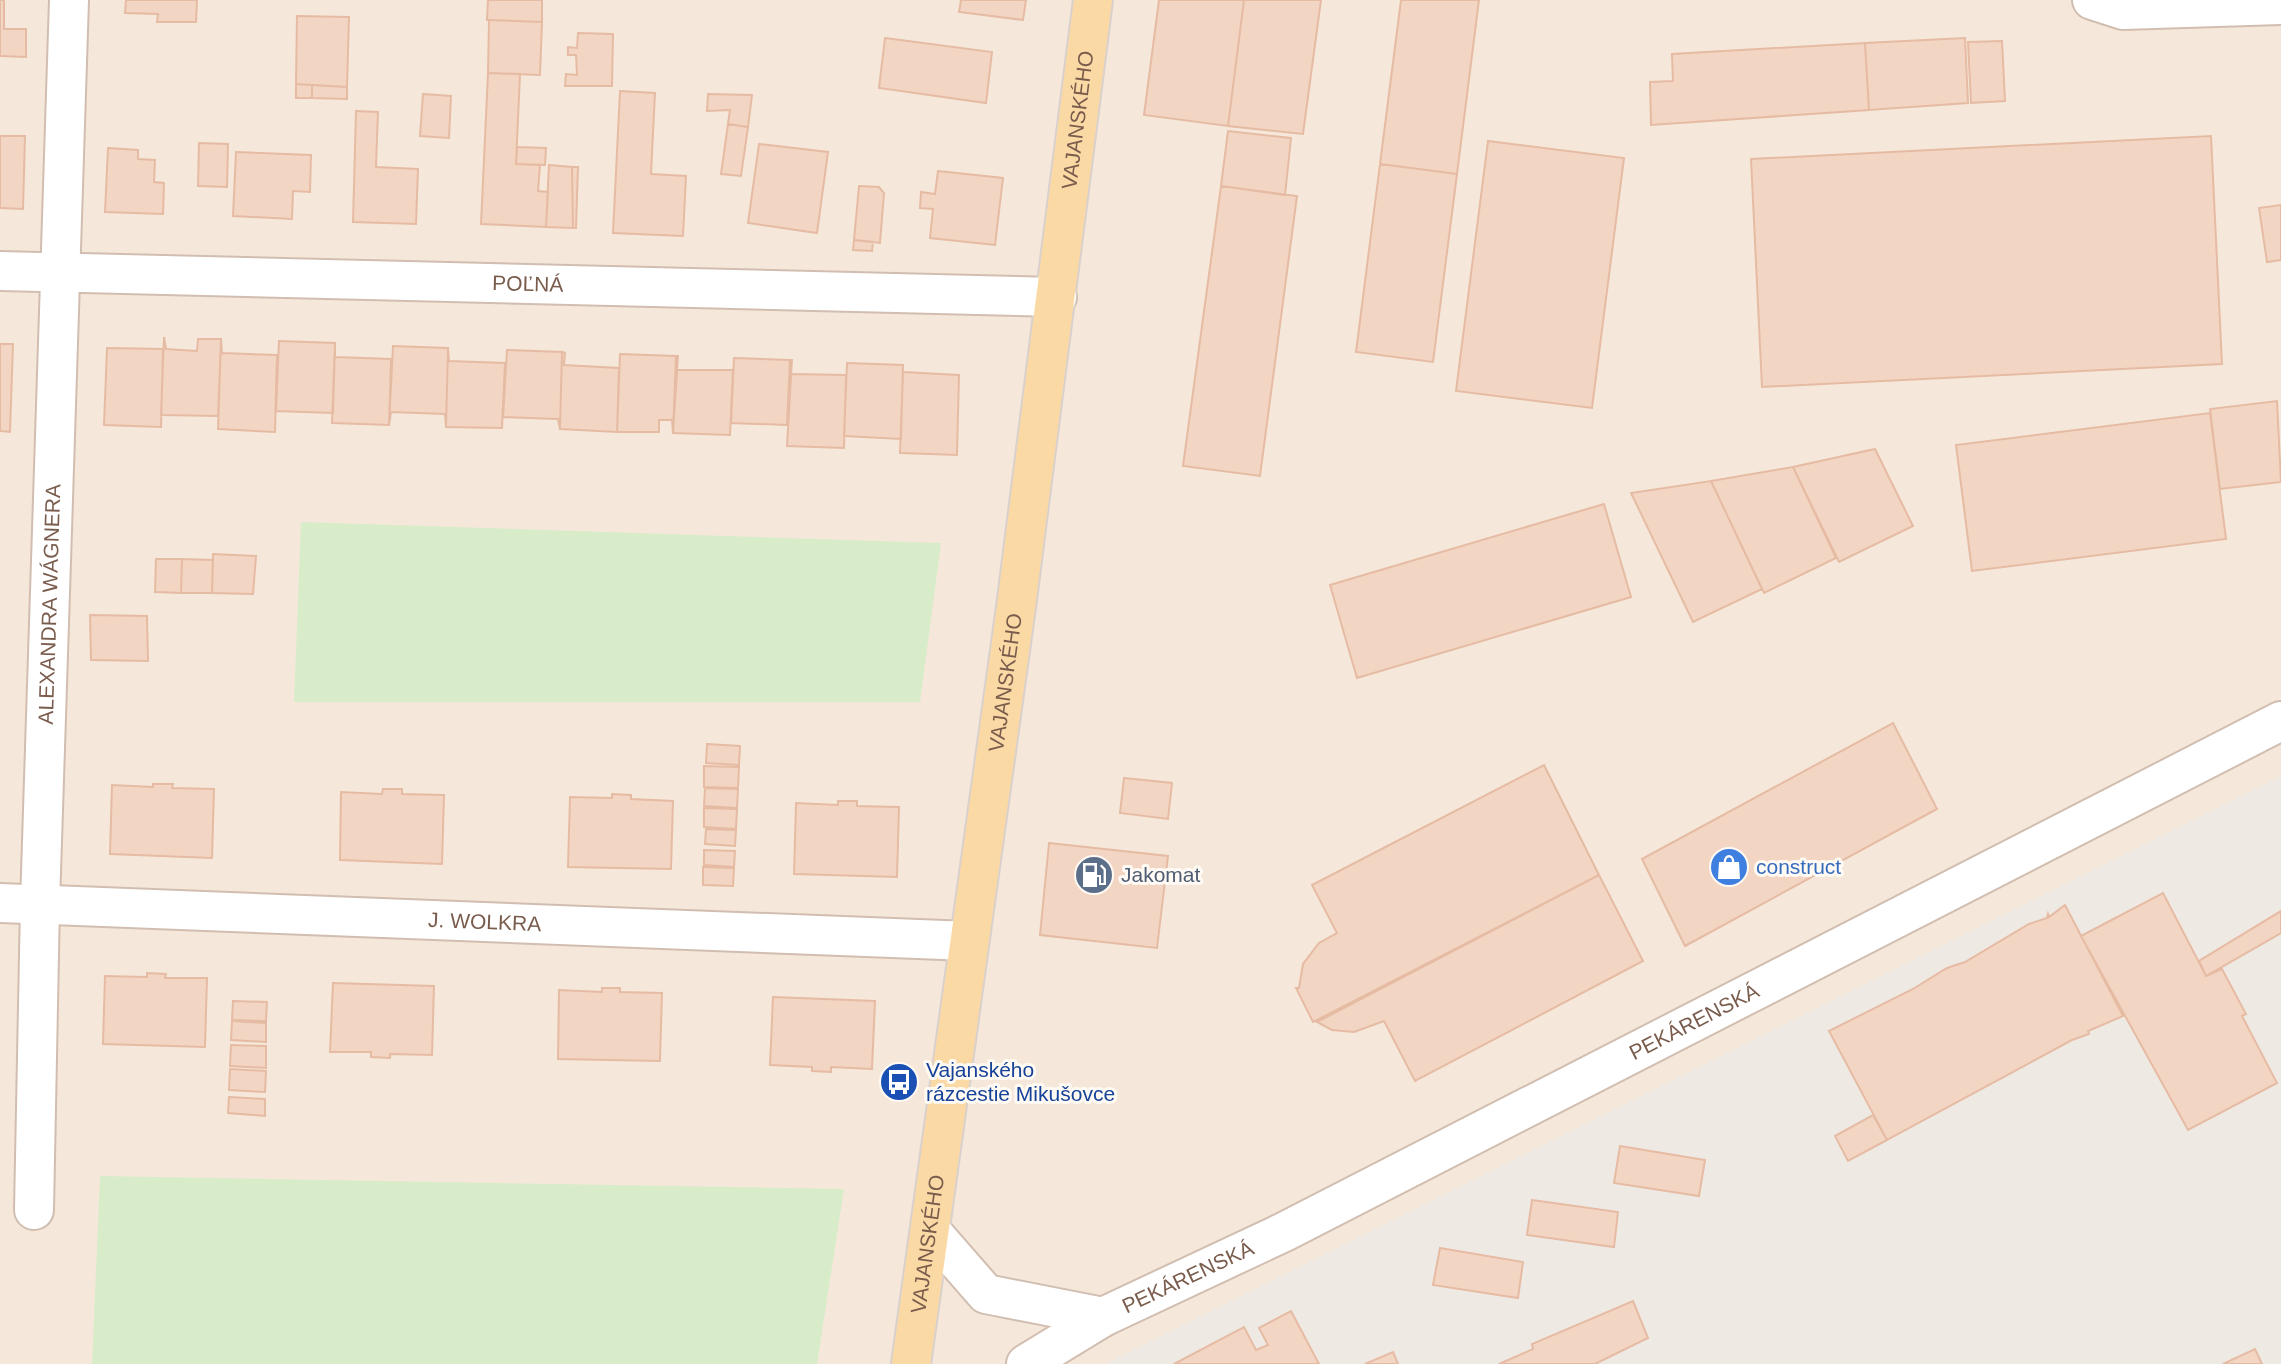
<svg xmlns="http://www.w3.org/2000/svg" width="2281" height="1364" viewBox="0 0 2281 1364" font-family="Helvetica,sans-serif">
	<rect width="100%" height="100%" fill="#fdf6ec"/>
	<path fill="#f5e8da" d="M0,0H2281V1364H0Z"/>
	<path fill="#efe9e4" d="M2281,776V1364H1105Z"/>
	<path fill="#d8ecc9" d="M301,522L941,543L920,702H294Z
		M100,1176L844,1189L817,1364H92Z"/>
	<path fill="#f3d5c3" stroke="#e6bba3" stroke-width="2" d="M0,0H4V29H26V57L0,56Z
		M126,0H197L196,22H157L158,14L125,13Z
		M488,0H542V22L487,20Z
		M961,0H1026L1023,20L959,12Z
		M1159,0H1244L1228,126L1144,115Z
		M1244,0H1321L1303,134L1228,126Z
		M1401,0H1479L1457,174L1380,164Z
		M297,16L349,17L347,87L296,84Z
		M489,20L542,22L540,75L488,73Z
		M578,33L613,34L612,86H565L566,74L577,75L576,55H568V47L577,48Z
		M885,38L992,52L986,103L879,88Z
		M1965,38L1968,103L1869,110L1865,43Z
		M2002,41L2005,101L1971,103L1968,42Z
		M1865,43L1869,110L1651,125L1650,82L1673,81L1672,54Z
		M488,73L520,74L516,164L540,165L538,191L548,192L546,227L481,224Z
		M296,84L312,85V98H296Z
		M312,85L347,87V99L312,98Z
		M620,91L655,93L651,174L686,176L683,236L613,233Z
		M423,94L451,96L449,138L420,136Z
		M708,94L752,95L748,127L728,124L730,110L707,111Z
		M356,111L378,112L376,167L418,169L416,224L353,222Z
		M728,124L748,127L741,176L721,174Z
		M1228,131L1291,138L1285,195L1221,186Z
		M0,136H25L23,209L0,208Z
		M2211,136L2222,364L1762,387L1751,159Z
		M1488,141L1624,158L1592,408L1456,391Z
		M199,143L228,144L227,187L198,186Z
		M759,144L828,152L817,233L748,223Z
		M517,147L546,148L545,165L516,164Z
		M108,148L138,150V159L155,160L154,182L164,183L163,214L105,212Z
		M236,152L311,155L310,192L293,191L292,219L233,216Z
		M1380,164L1457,174L1433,362L1356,352Z
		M549,165L572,167L573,228L546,227Z
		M572,167H578L576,228H573Z
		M938,171L1003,178L995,245L930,238L933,209L920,208L921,192L935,194Z
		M859,186L879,187L884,193L880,243L854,240Z
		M1221,186L1297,196L1260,476L1183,466Z
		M2281,205V260L2267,262L2259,208Z
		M854,240L873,242L872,251L853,250Z
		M164,337L166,349L197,351L198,339H221L218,416L161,415Z
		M221,339L222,353L277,355L275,432L218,429Z
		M279,341L335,343L333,413L276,411Z
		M335,343V357L391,359L389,425L332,423Z
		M0,344H13L10,432L0,431Z
		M393,346L448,348L446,427L445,414L391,412L389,425Z
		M107,348L163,349L161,427L104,425Z
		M448,348L449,361L505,363L502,428L446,427Z
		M507,350L562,352L560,429L558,419L503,417Z
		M562,352L565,353L564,365L619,368L617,432L560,429Z
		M620,354L676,356L673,433L672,420H659V432H617Z
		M678,355L677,370H733L730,435L673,433Z
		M734,358L790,360L787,425L731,423Z
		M792,359L791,374L846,375L844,448L787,446Z
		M847,363L903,365L901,439L844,436Z
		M903,372L959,375L957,455L900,453Z
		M2277,401L2281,482L2220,489L2210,409Z
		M2210,413L2226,539L1972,571L1956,445Z
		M1875,449L1913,526L1839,562L1793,467Z
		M1793,467L1836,558L1764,593L1711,481Z
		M1711,481L1762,589L1693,622L1631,493Z
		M1604,504L1631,597L1357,678L1330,585Z
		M213,554L256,556L253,594L212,593Z
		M156,559H182L181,593L155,592Z
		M182,559L213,560L212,593H181Z
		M90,615L147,616L148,661L91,660Z
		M1893,723L1937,809L1685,946L1642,859Z
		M707,744L740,746L739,765L706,763Z
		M1544,765L1599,875L1313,1022L1296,988H1299L1303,964L1319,943L1337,933L1312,885Z
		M704,766L739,767L738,788L704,787Z
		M1124,778L1172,783L1168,819L1120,813Z
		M153,784H173L172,788L214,789L212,858L110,854L112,785L153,787Z
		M705,788L738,789L737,808L704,806Z
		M383,789H402V794L444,795L442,864L340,860L341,792L382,794Z
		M612,794L631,795V799L673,801L671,869L568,867L570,797L612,798Z
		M838,801H857V806L899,807L897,877L794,874L796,803L838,805Z
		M704,808L737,809L736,829L704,827Z
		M706,829L736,830L735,846L705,844Z
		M1049,843L1168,856L1157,948L1040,935Z
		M704,850L735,851L734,867L704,865Z
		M703,867L734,868L733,886L703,885Z
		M1599,875L1643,961L1415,1081L1384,1021L1354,1032L1332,1030L1317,1022Z
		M2163,893L2206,976L2222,969L2246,1014L2242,1016L2277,1083L2188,1130L2081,936Z
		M2065,905L2123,1016L2088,1031L2089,1034L2072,1040L1887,1140L1829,1031L1913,989L1947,968L1965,962L2029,924L2047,918L2048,914L2049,917Z
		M2281,911V933L2206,976L2199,961Z
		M147,973L166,974L165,978H207L205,1047L103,1044L105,976L147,977Z
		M333,983L434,986L432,1055L390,1054V1058L371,1057V1052H330Z
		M602,988H620V992L662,993L660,1061L558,1059L559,990L602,992Z
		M773,997L875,1001L872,1069L831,1067V1072L812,1071V1067L770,1065Z
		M233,1001L267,1002L266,1021L232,1020Z
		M232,1021L266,1023V1042L231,1040Z
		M231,1045L266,1046V1068L230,1066Z
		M230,1069L266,1071L265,1092L229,1090Z
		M229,1097L265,1099V1116L228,1113Z
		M1873,1115L1887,1140L1848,1161L1835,1136Z
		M1620,1146L1705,1160L1699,1196L1614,1183Z
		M1532,1200L1618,1212L1614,1247L1527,1235Z
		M1440,1248L1523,1262L1518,1298L1433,1285Z
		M1633,1301L1648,1338L1595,1364H1499L1533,1349L1532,1344Z
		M1291,1311L1319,1364H1174L1244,1327L1256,1350L1268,1345L1259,1328Z
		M2255,1349L2262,1364H2223Z
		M1393,1352L1398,1364H1365Z"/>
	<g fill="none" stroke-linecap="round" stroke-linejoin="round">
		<defs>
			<g id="minor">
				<path d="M2092,0L2123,10L2281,5"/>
				<path id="s1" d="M0,271L1057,297"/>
				<path id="s2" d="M0,903L969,941"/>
				<path id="s3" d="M34,1210L40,904L69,0"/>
				<path d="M931,1231L986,1294L1103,1317"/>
				<path id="s4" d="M1026,1364L1103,1317L1284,1232L2281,721"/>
			</g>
			<g id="major">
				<path id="s5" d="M911,1364L1016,607L1093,0"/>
			</g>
		</defs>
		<use href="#minor" stroke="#d1beb0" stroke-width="42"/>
		<use href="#major" stroke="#dad1cd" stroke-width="42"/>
		<use href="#minor" stroke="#fff" stroke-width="38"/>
		<use href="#major" stroke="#fbd9a5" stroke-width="38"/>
	</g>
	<defs>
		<symbol id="shop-disc" viewBox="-11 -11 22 22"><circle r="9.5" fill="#3f7fe0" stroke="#fffaf3"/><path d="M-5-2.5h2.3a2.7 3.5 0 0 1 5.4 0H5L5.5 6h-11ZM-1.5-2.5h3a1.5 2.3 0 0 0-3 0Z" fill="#fff"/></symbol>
		<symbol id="fuel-disc" viewBox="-11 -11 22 22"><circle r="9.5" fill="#5c6f8a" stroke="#fffaf3"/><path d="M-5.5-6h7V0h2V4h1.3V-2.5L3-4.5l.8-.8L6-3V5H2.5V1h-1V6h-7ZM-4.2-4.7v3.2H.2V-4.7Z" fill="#fff"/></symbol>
		<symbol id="bus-disc" viewBox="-11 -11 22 22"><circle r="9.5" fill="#1a4fb4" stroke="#fffaf3"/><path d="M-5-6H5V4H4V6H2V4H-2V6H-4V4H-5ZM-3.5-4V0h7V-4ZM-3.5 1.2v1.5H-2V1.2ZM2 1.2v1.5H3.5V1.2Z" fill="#fff"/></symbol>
	</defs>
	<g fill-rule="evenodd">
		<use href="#shop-disc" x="1707" y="845" width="44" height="44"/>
		<use href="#fuel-disc" x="1072" y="853" width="44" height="44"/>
		<use href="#bus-disc" x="877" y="1060" width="44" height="44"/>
	</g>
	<g text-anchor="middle" stroke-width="6" stroke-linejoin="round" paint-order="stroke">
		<g font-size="21" fill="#7a5c4d" stroke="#fffaf3">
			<text dy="7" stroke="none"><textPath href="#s5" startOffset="1255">VAJANSKÉHO</textPath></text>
			<text dy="7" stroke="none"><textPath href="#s1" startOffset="528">POĽNÁ</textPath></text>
			<text dy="7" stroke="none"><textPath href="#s3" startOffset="606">ALEXANDRA WÁGNERA</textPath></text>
			<text dy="7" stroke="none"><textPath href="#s5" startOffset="688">VAJANSKÉHO</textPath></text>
			<text dy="7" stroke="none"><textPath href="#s2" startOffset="485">J. WOLKRA</textPath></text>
			<text dy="7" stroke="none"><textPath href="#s4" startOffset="751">PEKÁRENSKÁ</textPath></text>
			<text dy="7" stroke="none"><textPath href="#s5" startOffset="121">VAJANSKÉHO</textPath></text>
			<text dy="7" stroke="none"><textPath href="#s4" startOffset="184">PEKÁRENSKÁ</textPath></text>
		</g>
		<g font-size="21" fill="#366cbe" stroke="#fffaf3" text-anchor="start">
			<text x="1756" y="874">construct</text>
		</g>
		<g font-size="21" fill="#4e5e75" stroke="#fffaf3" text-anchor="start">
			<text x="1121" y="882">Jakomat</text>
		</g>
		<g font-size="21" fill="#164399" stroke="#fffaf3" text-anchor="start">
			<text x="926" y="1077">Vajanského<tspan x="926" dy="24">rázcestie Mikušovce</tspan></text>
		</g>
	</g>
</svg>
